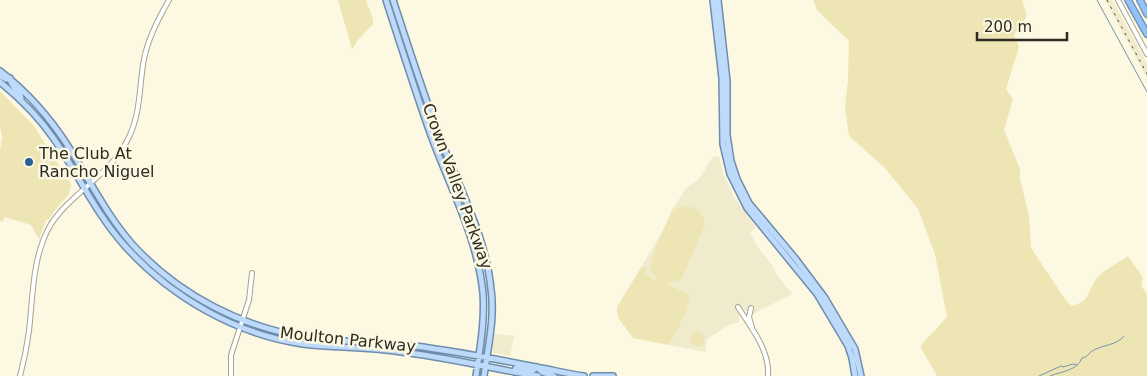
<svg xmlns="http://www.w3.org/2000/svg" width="1147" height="376" viewBox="0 0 1147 376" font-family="'DejaVu Sans',sans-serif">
	<rect width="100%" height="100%" fill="#fcf8e1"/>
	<path fill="#f0ebcd" d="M1105,0H1112L1147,63V78Z
		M719,156L723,173L734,197L756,227L750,233L759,249L772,265L777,275L792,294L753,314L748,311L742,312L739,317V322L727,326L707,339L705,352L669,345L687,309L686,308L688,304L674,287L665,283H662L645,274L648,269L642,266L666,225L672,209L686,189L699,179L713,157Z
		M495,334L514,336L510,356L494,353L492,350Z"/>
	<path fill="#eee5b5" d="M338,0H366L373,19V24L356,42V44L352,49Z
		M813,0H1022L1027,16L1014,35L1019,47L1006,89L1013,99L1004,130L1020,169V179L1029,216L1031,248L1067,302L1072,306C1090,301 1087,293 1095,281C1102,270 1117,264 1128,256L1143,278L1141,286L1147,294V376H937L920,346L947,317L935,254L918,209L885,168L849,136L845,106L848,80L849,41L817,10Z
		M0,91L34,126L71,184L69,194L56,209L49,219L46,220L39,239L31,225L5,217L2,222L0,221V151L2,137L0,126Z
		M685,206C698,207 705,214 704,227L682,278L677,281L666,283L690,296L686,308L688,309L669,345L633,338L619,319L617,312V307L642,266L648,269L645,274L662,283C658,279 652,276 651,268C649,261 668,216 674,210C677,208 681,207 685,206Z
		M697,331L700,332L704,336L703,345L700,347L692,344L690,341L691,334Z"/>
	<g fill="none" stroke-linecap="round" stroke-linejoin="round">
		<path stroke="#7793ae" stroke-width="1" d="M1097,0L1147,92
			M1039,376L1061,366L1063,367L1073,364L1077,365
			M1050,376C1062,371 1077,371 1082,358C1088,357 1088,354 1092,351C1102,345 1118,345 1124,336"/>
		<defs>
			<path id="minor" d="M1118,0L1147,54
				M738,307C751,328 770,350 768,376
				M751,308L749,317L752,327
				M20,376C24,361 27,346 29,331C33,296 32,256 51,224C73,191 112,174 129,137C141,112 139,86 144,59C148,38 158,19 169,0
				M231,376V355L249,300L252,273"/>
			<path id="major" d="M386,0C400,43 414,87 429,130C448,184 477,235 483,293C485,321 480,348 476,376
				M393,0C409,48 424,97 443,145C461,191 486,238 491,289C495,318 488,347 484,376
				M713,0L722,78L723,144L730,174L747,208L817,294L848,346L852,358L855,376
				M718,0L727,81V135L731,161L737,179L749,203L795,258L825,298L855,349L861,376
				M0,71C26,91 50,118 68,146C89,179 106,214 132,244C178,295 244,329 312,338C351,343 390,342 429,348C465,353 501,360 536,367C553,370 568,374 584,376
				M0,76L6,79L10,78C10,87 20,90 21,98
				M0,82C21,99 39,117 54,139C78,174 96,214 125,246C171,297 235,334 303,344C336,348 369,347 401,352C447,357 493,369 538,376
				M538,368L542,372L554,376
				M514,372L516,368L532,371L537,367
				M593,376H602
				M603,376H613"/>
			<path id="highway" d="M1128,0L1147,34
				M1140,0L1147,14"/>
		</defs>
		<use href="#minor" stroke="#a7a38f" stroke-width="6"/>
		<use href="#major" stroke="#6f8dad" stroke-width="8"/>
		<use href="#highway" stroke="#6f8dad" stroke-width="8"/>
		<use href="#minor" stroke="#fff" stroke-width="4"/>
		<use href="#major" stroke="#bedafa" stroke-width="5"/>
		<use href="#highway" stroke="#92c2f7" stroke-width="5.5"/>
		<path stroke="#48463c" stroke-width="1" stroke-dasharray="2.5 5" stroke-linecap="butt" d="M1107,0L1147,74"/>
	</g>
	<circle fill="#265e96" stroke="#fcf8e1" stroke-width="2" cx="29" cy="162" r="5"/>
	<g text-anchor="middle" stroke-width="5" stroke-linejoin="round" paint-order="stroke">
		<g font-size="16" fill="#2d2b23" stroke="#fcf8e1" text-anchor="start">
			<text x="39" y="159">The Club At<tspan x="39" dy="18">Rancho Niguel</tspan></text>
		</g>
		<g font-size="16" fill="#2d2b23" stroke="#fcf8e1">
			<text transform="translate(458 186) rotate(70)" y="6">Crown Valley Parkway</text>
			<text transform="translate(348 339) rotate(6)" y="6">Moulton Parkway</text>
		</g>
	</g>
	<path d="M977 32v8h90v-8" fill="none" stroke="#2d2b23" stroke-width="2.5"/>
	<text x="984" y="32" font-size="15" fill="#2d2b23" stroke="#fcf8e1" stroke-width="4" paint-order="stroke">200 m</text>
</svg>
